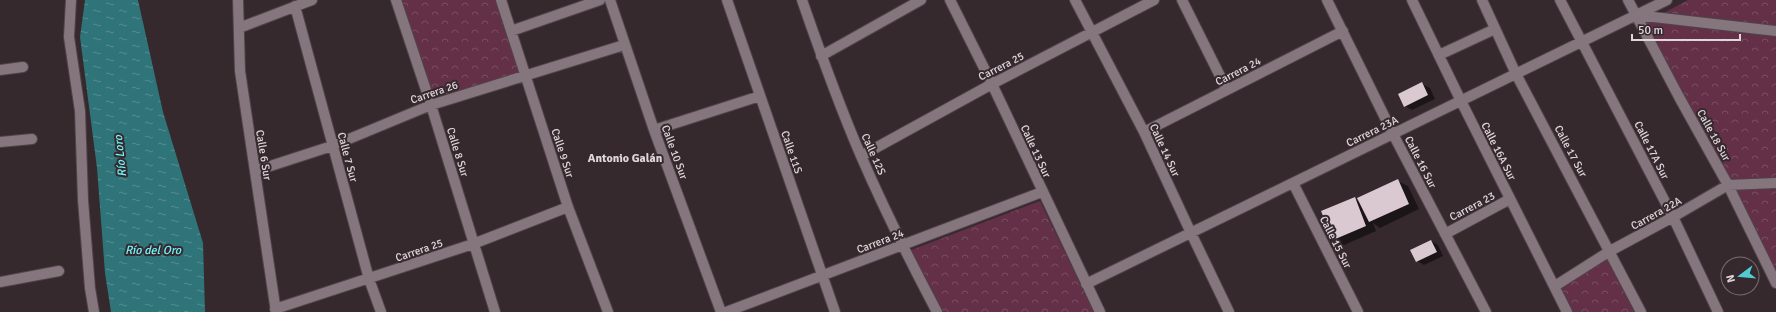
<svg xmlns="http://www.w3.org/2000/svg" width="1776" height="312" viewBox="0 0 1776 312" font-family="Signika,sans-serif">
	<defs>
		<pattern id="forest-crowns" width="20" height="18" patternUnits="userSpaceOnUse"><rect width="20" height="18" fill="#633048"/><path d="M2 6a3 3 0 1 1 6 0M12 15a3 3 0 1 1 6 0" fill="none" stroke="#794d62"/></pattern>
		<pattern id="water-ripples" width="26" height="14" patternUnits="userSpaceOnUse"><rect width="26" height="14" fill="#2f7478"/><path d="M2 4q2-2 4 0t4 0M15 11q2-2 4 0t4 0" fill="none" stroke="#578d91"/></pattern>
	</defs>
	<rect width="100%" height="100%" fill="#35292e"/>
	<path fill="url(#forest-crowns)" d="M396,0H501L526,75L431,105Z
		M1688,0H1776V277L1643,24Z
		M1040,201L1094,312H943L911,250Z
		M1609,257L1637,312H1571L1561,288Z"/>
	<path fill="url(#water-ripples)" d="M85,0H138L163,112L203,243L205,312H111L105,273L97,168L80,37Z"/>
	<path fill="#0007" d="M1422,84L1430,88L1435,99L1412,110L1405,106Z
		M1398,181L1408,186L1419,209L1380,228L1373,223L1376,231L1344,245L1333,239L1355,199L1360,202Z
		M1431,241L1438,245L1443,256L1424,265L1417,261Z"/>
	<path fill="#dac9d0" d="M1422,82L1428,95L1404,107L1398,94Z
		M1398,179L1409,204L1369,222L1357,198Z
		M1355,197L1366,226L1333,240L1321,211Z
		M1431,240L1437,252L1416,262L1410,250Z"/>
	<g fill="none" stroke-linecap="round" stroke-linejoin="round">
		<defs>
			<path id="minor" d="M71,0L69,37L80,111L83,200L90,288L94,312
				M238,0L240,71L276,312
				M396,0L431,105L495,312
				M501,0L568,207L608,312
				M610,0L654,130L721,312
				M727,0L835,312
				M802,0C820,52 839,105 861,156C884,209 910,261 937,312
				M950,0L992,84L1100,312
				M1075,0L1144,132L1191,233L1229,312
				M1182,0L1227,90
				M1327,0L1393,134L1486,312
				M1412,0L1461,101L1567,312
				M1482,0L1516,74L1641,312
				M1560,0L1673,217L1718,312
				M1628,0L1679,97L1728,185L1776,283
				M295,6L369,279L381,312
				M1636,15L1776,31
				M239,28L312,0
				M511,31L600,0
				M1439,55L1495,29
				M821,56L921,0
				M0,70L23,67
				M654,130L760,96
				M1144,132L1343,31
				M0,142L32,139
				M861,156L992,84L1154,0
				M255,171L332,146L431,105L624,45
				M1293,183L1358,312
				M1445,234L1510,199
				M0,282L59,271
				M1086,284L1667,0
				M1555,286L1610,251L1673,217L1728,185L1776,183
				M275,309L473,244L568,207
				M726,312L1042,192"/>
		</defs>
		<use href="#minor" stroke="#4f4449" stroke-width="12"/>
		<use href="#minor" stroke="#85757c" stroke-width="10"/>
	</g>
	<g text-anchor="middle" stroke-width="4" stroke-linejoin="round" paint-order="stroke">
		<g font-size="11" fill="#e0d7da" stroke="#35292e">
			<text transform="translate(1001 66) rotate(-27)" y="4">Carrera 25</text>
			<text transform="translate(1238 71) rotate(-27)" y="4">Carrera 24</text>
			<text transform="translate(434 92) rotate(-19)" y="4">Carrera 26</text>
			<text transform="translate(1372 131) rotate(-26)" y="4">Carrera 23A</text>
			<text transform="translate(1714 135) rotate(61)" y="4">Calle 18 Sur</text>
			<text transform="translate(1165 150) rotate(65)" y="4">Calle 14 Sur</text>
			<text transform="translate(1652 150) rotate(63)" y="4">Calle 17A Sur</text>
			<text transform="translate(1036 151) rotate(65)" y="4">Calle 13 Sur</text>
			<text transform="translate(1499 151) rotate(63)" y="4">Calle 16A Sur</text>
			<text transform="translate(1571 151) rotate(62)" y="4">Calle 17 Sur</text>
			<text transform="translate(458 152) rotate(73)" y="4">Calle 8 Sur</text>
			<text transform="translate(675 152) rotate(70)" y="4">Calle 10 Sur</text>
			<text transform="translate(792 152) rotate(71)" y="4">Calle 11S</text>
			<text transform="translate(563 153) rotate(72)" y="4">Calle 9 Sur</text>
			<text transform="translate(874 154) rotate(66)" y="4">Calle 12S</text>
			<text transform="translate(264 155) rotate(81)" y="4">Calle 6 Sur</text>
			<text transform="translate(348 157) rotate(75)" y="4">Calle 7 Sur</text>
			<text transform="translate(1421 162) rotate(63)" y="4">Calle 16 Sur</text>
			<text transform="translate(1472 206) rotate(-28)" y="4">Carrera 23</text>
			<text transform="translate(1656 213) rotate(-29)" y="4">Carrera 22A</text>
			<text transform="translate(880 241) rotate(-21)" y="4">Carrera 24</text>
			<text transform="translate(1336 242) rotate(63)" y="4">Calle 15 Sur</text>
			<text transform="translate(419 250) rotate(-19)" y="4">Carrera 25</text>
		</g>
		<g font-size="12" font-style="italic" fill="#72f6ff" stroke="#35292e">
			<text transform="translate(120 156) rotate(-96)" y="4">Río Loro</text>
			<text x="153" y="254">Río del Oro</text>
		</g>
		<g font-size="12" font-weight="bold" fill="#e0d7da" stroke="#35292e">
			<text x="625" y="162">Antonio Galán</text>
		</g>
	</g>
	<g transform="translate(1740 276) rotate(254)"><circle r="19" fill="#35292e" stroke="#796f73"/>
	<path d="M0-3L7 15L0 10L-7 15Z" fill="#51ccd4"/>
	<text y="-6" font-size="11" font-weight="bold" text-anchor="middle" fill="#e0d7da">N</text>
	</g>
	<path d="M1632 34v6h108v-6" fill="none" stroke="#e0d7da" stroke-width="2"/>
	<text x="1638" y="34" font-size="12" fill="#e0d7da" stroke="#35292e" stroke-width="3" paint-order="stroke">50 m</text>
</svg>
